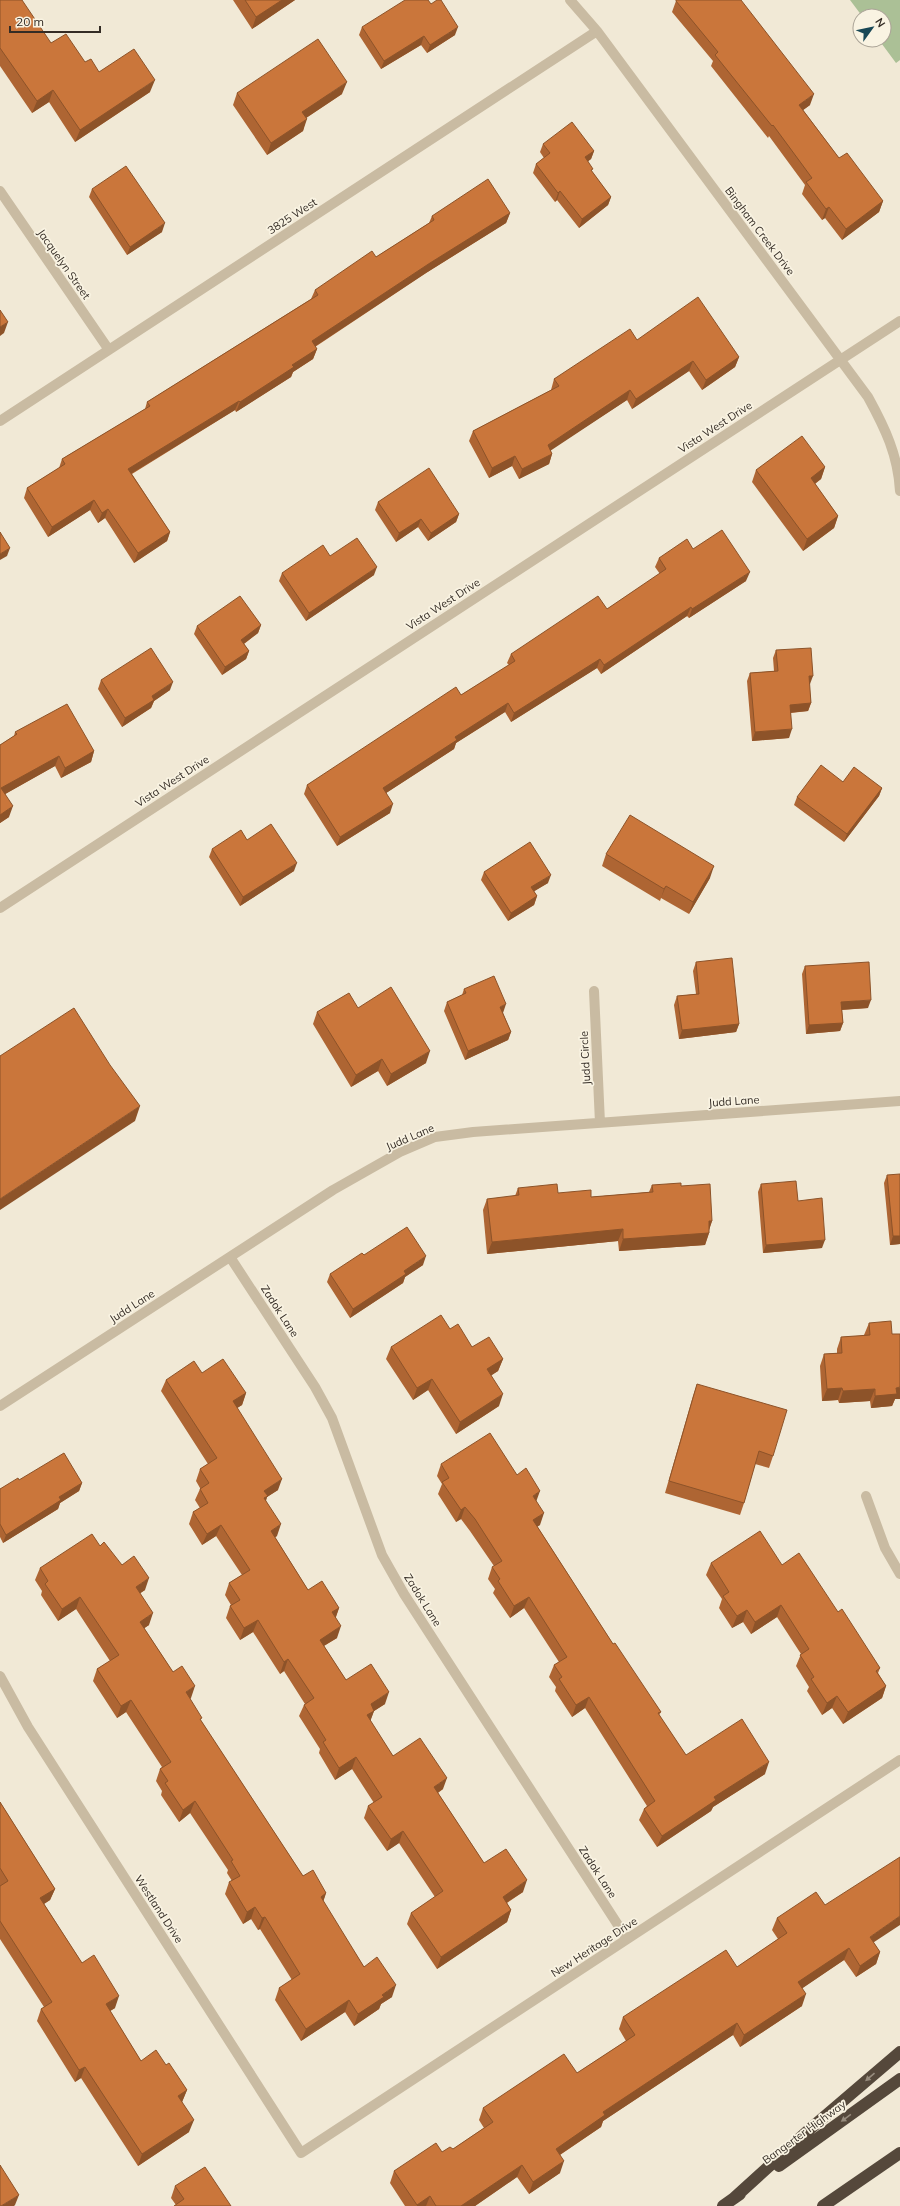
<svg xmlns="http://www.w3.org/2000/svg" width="900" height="2206" viewBox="0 0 900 2206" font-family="Mulish,sans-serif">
	<rect width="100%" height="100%" fill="#f1e9d6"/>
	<path fill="#abc096" d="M850,0H900V60L896,63L879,40H884V16H862Z"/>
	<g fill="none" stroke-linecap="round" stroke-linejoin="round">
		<path stroke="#c9bba2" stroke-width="10" d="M570,0L597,31L868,397C885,428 898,455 900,491
			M0,191L109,350
			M0,421L597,31
			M0,908L900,321
			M594,991L600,1123
			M230,1257L315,1387L332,1418L382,1555L404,1594L627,1939
			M0,1406L333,1190L400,1152L435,1137L473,1132L900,1101
			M866,1496L885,1548L900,1574
			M0,1676L28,1727L301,2153L900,1760"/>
		<path stroke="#55483b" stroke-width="12" d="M779,2166L900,2079
			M733,2199L810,2129L900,2052
			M723,2206L740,2194
			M823,2206L900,2153"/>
	</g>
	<path fill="#ae6533" d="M0,0L51,43L85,62L99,72L150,92L75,142L49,102L32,113L0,66Z
		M233,0H295L252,29Z
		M676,1L810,105L803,110L839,158L883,201L879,212L842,240L825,218L822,220L802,194L805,185L769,136L768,138L711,66L713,61L672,12Z
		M362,27L455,35L427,53L421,45L381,69L359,35Z
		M237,93L342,94L306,118L303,131L267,155L233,105Z
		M543,144L594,151L591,159L588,161L592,172L611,197L608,205L579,228L557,200L555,202L533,173L536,164L544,158L540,152Z
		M92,189L162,232L127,255L89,197Z
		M510,213L506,223L426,273L315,347L317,349L313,359L293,372L291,377L236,412L235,410L132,474L170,532L167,541L134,563L105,518L98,523L90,510L48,537L24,498L27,488L59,468L62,459L145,409L147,402L311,299L315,290L376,257L429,223L432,216Z
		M637,340L739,357L735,367L702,390L689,371L632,409L627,400L550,450L552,454L549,464L519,479L512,466L489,478L469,441L473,431L551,390L554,379Z
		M825,467L821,479L815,484L838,516L834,528L803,551L752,482L756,470Z
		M378,502L459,514L456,522L428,541L418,527L396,542L375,510Z
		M693,549L746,581L689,618L687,616L601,674L597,668L511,722L505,712L456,743L454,749L386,793L390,813L337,846L304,794L307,785L461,695L509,665L507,663L511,654L607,609L660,574L655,567L659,558Z
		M330,556L374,575L306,621L279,581L282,573Z
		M261,625L258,633L244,644L249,651L246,659L222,675L194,634L197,626Z
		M776,650L810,684H809L811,703L808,711L791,713L789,738L752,741L747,681L750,673L774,671L773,658Z
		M101,680L170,690L154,701L151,708L122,727L98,689Z
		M15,732L94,751L91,762L61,778L55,766L5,794L9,817L0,823V745L14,736Z
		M882,788L879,796L844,842L794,805L797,797Z
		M247,840L294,871L240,906L209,857L212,849Z
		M606,854L710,878L689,914L661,898L660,901L602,866Z
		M484,872L548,883L534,891L537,896L534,905L508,921L481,880Z
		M696,962L739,1024L736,1032L679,1039L674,1005L677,996L696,994L693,971Z
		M805,966L868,1008L842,1010L843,1023L840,1031L806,1034L802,974Z
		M464,989L503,1013L511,1032L508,1040L465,1060L444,1011L447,1002L462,995Z
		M358,1008L426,1063L387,1086L378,1071L351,1087L313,1024L317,1012Z
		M887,1175L900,1244L890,1245L884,1183Z
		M761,1184L798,1201L822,1248L763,1253L758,1192Z
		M652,1185L681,1186L712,1221L709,1230V1233L705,1245L619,1251L618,1241L487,1254L483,1210L487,1199L515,1196L518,1188L591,1197L649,1192Z
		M364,1255L423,1265L405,1277L403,1283L350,1318L327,1282L330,1274Z
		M869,1323L895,1399L892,1406L871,1408L870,1401L839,1403L838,1400L822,1401L820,1366L824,1354L837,1353V1349L841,1337L864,1336V1335Z
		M450,1329L472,1347L503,1359L498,1371L491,1375L499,1406L456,1434L428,1390L413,1400L386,1359L391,1347Z
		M202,1373L246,1393L242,1405L237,1408L278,1490L267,1497L266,1501L277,1536L275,1537L308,1590L339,1608L336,1617L337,1638L324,1646L346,1680L385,1704L374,1711L370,1721L393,1756L443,1789L438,1793L484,1863L523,1892L507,1903L511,1910L507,1922L437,1969L407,1924L411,1913L435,1897L399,1843L387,1851L364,1818L368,1806L374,1803L352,1769L335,1780L319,1753L320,1749L299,1716L304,1705L305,1704L284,1671L280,1674L253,1632L240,1640L226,1618L230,1606L231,1605L225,1595L229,1583L242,1575L216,1536L202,1545L189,1524L193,1512L200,1508L195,1500L200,1489V1488L196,1481L200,1469L208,1464L161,1391L166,1380Z
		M697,1384L773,1456L769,1468L755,1464L744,1503L740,1515L665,1493L693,1396Z
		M441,1464L517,1475L536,1501L540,1525L537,1526L613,1644L661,1712L659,1715L686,1755L765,1774L713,1807L711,1811L657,1847L639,1820L644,1809L647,1806L585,1708L572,1717L555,1691L556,1687L549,1677L554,1665L559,1662L524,1608L510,1618L493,1593L495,1589L488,1579L492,1567L494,1566L470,1531L461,1519L456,1522L438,1494L442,1484L437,1476Z
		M19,1480L82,1483L79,1491L60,1503L58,1509L3,1543L0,1537V1489Z
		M100,1546L122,1565L145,1590L140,1593L149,1625L144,1628L173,1672L191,1698L190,1699L201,1721L303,1876L326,1893L323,1902L364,1967L392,1997L381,2004L379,2009L354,2026L345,2012L301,2041L275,2000L279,1988L292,1980L260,1929L258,1930L251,1919L243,1924L225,1894L229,1882L232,1881L227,1873L228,1870L190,1813L179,1822L161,1795L162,1791L156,1781L160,1769L162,1767L126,1712L117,1718L93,1681L97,1669L110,1661L76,1609L58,1621L41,1595L42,1591L35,1580L40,1568Z
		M711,1563L782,1565L838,1612L880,1668L878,1673L886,1686L882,1698L843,1724L832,1708L822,1715L807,1691L809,1687L796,1666L801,1654L777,1617L751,1634L743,1622L732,1628L719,1608L722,1599L706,1575Z
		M0,1802L55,1889L50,1900L44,1904L82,1963L115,2008L110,2011L141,2061L166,2065L187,2090L182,2102L189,2132L138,2166L81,2078L75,2082L37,2021L41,2009L44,2007L0,1939Z
		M825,1905L874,1943L880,1952L876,1964L856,1977L844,1960L802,1988V2006L740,2047L733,2035L603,2121L601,2127L560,2155V2173L529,2194L517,2177L475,2206H405L390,2183L394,2171L442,2152L453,2149L484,2128L479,2120L483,2108L577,2073L626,2041L619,2029L623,2017L737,1967L778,1939L772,1930L777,1918Z
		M175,2186L231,2206L176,2205L171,2198Z"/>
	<path fill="#8d5329" d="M282,0H295L252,29L256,17Z
		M458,27L455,35L427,53L430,45Z
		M424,36L421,45L381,69L384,61Z
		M155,80L150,92L75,142L80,130Z
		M347,82L342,94L297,124L302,112Z
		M53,90L49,102L32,113L37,101Z
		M814,94L810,105L795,116L799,105Z
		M307,119L303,131L267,155L271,143Z
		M594,151L591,159L582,166L585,157Z
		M560,191L557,200L555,202L558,193Z
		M611,197L608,205L579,228L582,219Z
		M883,201L879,212L842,240L846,229Z
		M829,207L825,218L822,220L826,209Z
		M510,213L506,223L426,273L308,351L312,341L430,263Z
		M165,223L162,232L127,255L130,247Z
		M8,322L4,333L0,336V327Z
		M317,349L313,359L293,372L291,377L236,412L240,402L292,365Z
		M739,357L735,367L702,390L706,380Z
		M693,361L689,371L632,409L636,399Z
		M630,390L627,400L544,455L548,445Z
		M239,401L235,410L124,478L128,469Z
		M552,454L549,464L519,479L522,469Z
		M515,456L512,466L489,478L492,468Z
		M825,467L821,479L806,490L811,478Z
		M94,500L90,510L48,537L52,527Z
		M108,509L105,518L98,523L102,513Z
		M459,514L456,522L428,541L431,533Z
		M838,516L834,528L803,551L807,539Z
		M421,519L418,527L396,542L399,533Z
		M170,532L167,541L134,563L138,553Z
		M10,548L7,556L0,560V554Z
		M377,567L374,575L306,621L309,613Z
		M750,572L746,581L689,618L692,609Z
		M691,607L687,616L601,674L604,665Z
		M261,625L258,633L238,648L241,640Z
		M249,651L246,659L222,675L225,667Z
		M600,659L597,668L511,722L514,713Z
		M809,676H813L810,684H806Z
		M173,682L170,690L154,701L151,708L122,727L125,718L152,696Z
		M508,703L505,712L456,743L454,749L380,797L383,788L455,737Z
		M811,703L808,711L787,713L790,705Z
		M792,729L789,738L752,741L755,732Z
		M94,751L91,762L61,778L65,768Z
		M59,756L55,766L0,797L1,788Z
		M882,788L879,796L844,842L847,834Z
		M393,804L390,813L337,846L340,837Z
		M13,806L9,817L0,823V815Z
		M297,863L294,871L240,906L243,897Z
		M714,866L710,878L689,914L693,902Z
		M551,875L548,883L528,895L531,887Z
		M666,886L661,898L660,901L664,889Z
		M537,896L534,905L508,921L511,913Z
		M871,1000L868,1008L838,1010L841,1002Z
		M506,1004L503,1013L497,1016L500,1007Z
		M843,1023L840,1031L806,1034L809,1025Z
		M739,1024L736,1032L679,1039L682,1030Z
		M511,1032L508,1040L465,1060L468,1051Z
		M430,1051L426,1063L387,1086L391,1074Z
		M382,1059L378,1071L351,1087L356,1075Z
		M140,1106L135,1121L0,1210V1199Z
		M709,1221H712L708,1233Z
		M623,1229L618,1241L487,1254L492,1242Z
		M709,1233L705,1245L619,1251L623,1239Z
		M893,1236H900V1244L890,1245Z
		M825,1240L822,1248L763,1253L766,1245Z
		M426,1256L423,1265L405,1277L403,1283L350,1318L353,1309L404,1271Z
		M503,1359L498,1371L483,1381L487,1369Z
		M432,1379L428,1390L413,1400L417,1388Z
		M900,1387V1399H895L892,1406L871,1408L875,1396L896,1388Z
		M842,1388L838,1400L822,1401L827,1389Z
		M875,1389L870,1401L839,1403L843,1391Z
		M246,1393L242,1405L229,1413L233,1401Z
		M503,1394L499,1406L456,1434L460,1422Z
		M282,1479L278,1490L267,1497L263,1508L264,1491Z
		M82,1483L79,1491L60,1503L58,1509L3,1543L6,1535L59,1497Z
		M540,1491L536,1502L533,1496Z
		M465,1507L461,1519L456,1522L461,1510Z
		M544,1513L540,1525L529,1532L533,1520Z
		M281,1524L277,1536L267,1542L271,1531Z
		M221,1525L216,1536L202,1545L207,1534Z
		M149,1578L145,1590L132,1599L136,1587Z
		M80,1597L76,1609L58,1621L62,1609Z
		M529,1597L524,1608L510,1618L514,1606Z
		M781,1605L777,1617L751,1634L755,1622Z
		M339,1608L335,1619L332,1612Z
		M747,1610L743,1622L732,1628L737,1616Z
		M153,1613L149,1625L136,1634L140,1622Z
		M258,1620L253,1632L240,1640L244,1628Z
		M341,1626L337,1638L315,1651L320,1640Z
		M288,1659L284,1671L280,1674L284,1662Z
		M195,1686L191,1698L181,1704L186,1692Z
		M886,1686L882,1698L843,1724L848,1712Z
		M389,1692L385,1704L374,1711L370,1722L363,1727L371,1704Z
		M837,1696L832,1708L822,1715L827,1703Z
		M589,1697L585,1708L572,1717L576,1705Z
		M131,1700L126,1712L117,1718L121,1706Z
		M356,1757L352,1769L335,1780L339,1768Z
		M769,1762L765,1774L713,1807L711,1811L657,1847L662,1836L714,1797Z
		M447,1778L443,1789L429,1798L434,1787Z
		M195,1801L190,1813L179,1822L183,1810Z
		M403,1831L399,1843L387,1851L391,1839Z
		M527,1880L523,1892L498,1908L503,1897Z
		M55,1889L50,1900L36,1909L40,1898Z
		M326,1893L322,1905L321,1897Z
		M255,1907L251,1919L243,1924L247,1912Z
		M511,1910L507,1922L437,1969L441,1957Z
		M900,1916V1925L865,1948L870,1937Z
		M265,1917L260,1929L258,1930L262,1918Z
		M849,1948L844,1960L794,1994L798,1982Z
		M880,1952L876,1964L856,1977L860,1966Z
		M396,1985L392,1997L381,2004L379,2009L354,2026L358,2014L382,1995Z
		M806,1994L802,2006L740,2047L744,2035Z
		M119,1996L115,2008L102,2016L106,2004Z
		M349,2000L345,2012L301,2041L306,2029Z
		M737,2023L733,2035L603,2121L601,2127L552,2160L556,2149L603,2112Z
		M85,2067L81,2078L75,2082L79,2070Z
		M187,2090L182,2102L174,2107L178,2096Z
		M194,2120L189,2132L138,2166L142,2154Z
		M564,2161L560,2173L529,2194L533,2182Z
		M522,2165L517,2177L475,2206H461Z
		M19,2195L15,2205L14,2206H1Z
		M430,2196L426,2206H417V2205Z"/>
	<path fill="#ca763b" stroke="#8d5329" d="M0,0H22L51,43L66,34L85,62L91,59L99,72L134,49L155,80L80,130L53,90L37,101L0,48Z
		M245,0H282L256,17Z
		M405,0H428L431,4L437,0H441L458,27L430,45L424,36L384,61L362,27Z
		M676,0H741L814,94L799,105L839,158L847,153L883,201L846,229L829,207L826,209L806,182L812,178L773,125L772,126L715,55L718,52L676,1Z
		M318,39L347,82L302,112L307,119L271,143L237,93Z
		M572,122L594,151L585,157L593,169L591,170L611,197L582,219L560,191L558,193L536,164L550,153L543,144Z
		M126,166L165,223L130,247L92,189Z
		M488,179L510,213L430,263L312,341L317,349L292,365L294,367L240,402L239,401L128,469L170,532L138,553L108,509L102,513L94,500L52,527L27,488L65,464L62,459L150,406L147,402L318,295L315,290L372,251L376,257L434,220L432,216Z
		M698,297L739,357L706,380L693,361L636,399L630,390L548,445L552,454L522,469L515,456L492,468L473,431L559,386L554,379L630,329L637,340Z
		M0,310L8,322L0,327Z
		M802,436L825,467L811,478L838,516L807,539L756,470Z
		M429,468L459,514L431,533L421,519L399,533L378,502Z
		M722,530L750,572L692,609L691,607L604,665L600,659L514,713L508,703L455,737L457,740L383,788L393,804L340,837L307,785L456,687L461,695L515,661L511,654L598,596L607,609L666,569L659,558L687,539L693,549Z
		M0,532L10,548L0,554Z
		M357,538L377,567L309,613L282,573L323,545L330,556Z
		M240,596L261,625L241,640L249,651L225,667L197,626Z
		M151,648L173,682L152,696L154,700L125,718L101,680Z
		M811,648L813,676H809L811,703L790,705L792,729L755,732L750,673L778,671L776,650Z
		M67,704L94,751L65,768L59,756L1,788L13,806L0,815V745L17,734L15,732Z
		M821,765L843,782L854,767L882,788L847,834L797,797Z
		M630,815L714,866L693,902L666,886L664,889L606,854Z
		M271,824L297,863L243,897L212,849L241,830L247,840Z
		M530,842L551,875L531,887L537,896L511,913L484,872Z
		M732,958L739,1024L682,1030L677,996L699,994L696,962Z
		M869,962L871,1000L841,1002L843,1023L809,1025L805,966Z
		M494,976L506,1004L500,1007L511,1032L468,1051L447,1002L466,993L464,989Z
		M391,987L430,1051L391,1074L382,1059L356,1075L317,1012L349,993L358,1008Z
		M74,1008L110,1065L140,1106L0,1199V1056Z
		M900,1174V1236H893L887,1175Z
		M796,1181L798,1201L822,1198L825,1240L766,1245L761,1184Z
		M681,1183V1186L710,1184L712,1221H709V1233L623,1239V1229L492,1242L487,1199L519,1195L518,1188L557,1184L558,1193L591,1190V1197L653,1192L652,1185Z
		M407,1227L426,1256L404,1271L406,1274L353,1309L330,1274L362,1253L364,1255Z
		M441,1315L450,1329L458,1324L472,1347L489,1337L503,1359L487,1369L503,1394L460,1422L432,1379L417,1388L391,1347Z
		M891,1321L892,1334H900V1387L896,1388L897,1394L875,1396V1389L843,1391L842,1388L827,1389L824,1354L842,1353L841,1337L870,1335L869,1323Z
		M223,1359L246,1393L233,1401L282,1479L264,1491L268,1496L264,1498L281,1524L271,1531L308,1590L322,1581L339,1608L332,1612L341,1626L320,1640L346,1680L371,1664L389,1692L371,1704L374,1711L367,1715L393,1756L420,1738L447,1778L434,1787L484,1863L506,1849L527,1880L503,1897L511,1910L441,1957L411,1913L443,1891L403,1831L391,1839L368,1806L382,1797L356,1757L339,1768L323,1742L326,1740L304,1705L314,1698L288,1659L284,1662L258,1620L244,1628L230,1606L240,1600L229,1583L250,1570L221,1525L207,1534L193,1512L208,1503L200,1489L209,1483L200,1469L217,1458L166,1380L194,1361L202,1373Z
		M697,1384L787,1410L773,1456L759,1451L744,1503L669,1481Z
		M490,1433L517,1475L526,1468L540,1491L533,1496L544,1513L533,1520L613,1644L615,1643L661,1712L658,1713L686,1755L742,1719L769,1762L714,1797L716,1800L662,1836L644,1809L655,1801L589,1697L576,1705L559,1679L562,1677L554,1665L567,1657L529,1597L514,1606L498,1581L500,1579L492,1567L502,1561L475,1519L465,1507L461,1510L442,1482L449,1478L441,1464Z
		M64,1453L82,1483L59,1497L61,1500L6,1535L0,1524V1489L18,1478L19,1480Z
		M760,1531L782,1565L799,1553L838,1612L842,1609L880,1668L876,1671L886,1686L848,1712L837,1696L827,1703L811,1679L814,1677L800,1655L809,1649L781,1605L755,1622L747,1610L737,1616L723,1596L729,1592L711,1563Z
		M92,1534L100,1546L104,1542L122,1565L134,1556L149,1578L136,1587L153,1613L140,1622L173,1672L182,1666L195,1686L186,1692L202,1718L200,1719L303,1876L313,1870L326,1893L321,1897L364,1967L377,1957L396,1985L382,1995L384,1997L358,2014L349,2000L306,2029L279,1988L300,1974L265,1917L262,1918L255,1907L247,1912L229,1882L240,1876L231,1861L233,1860L195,1801L183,1810L165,1783L168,1781L160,1769L171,1762L131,1700L121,1706L97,1669L119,1655L80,1597L62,1609L45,1584L48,1581L40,1568Z
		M0,1802L55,1889L40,1898L82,1963L94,1955L119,1996L106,2004L141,2061L156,2050L166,2065L169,2063L187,2090L178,2096L194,2120L142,2154L85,2067L79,2070L41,2009L52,2002L0,1921V1886L8,1881L0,1868Z
		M900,1857V1916L870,1937L880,1952L860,1966L849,1948L798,1982L806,1994L744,2035L737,2023L603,2112L605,2115L556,2149L564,2161L533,2182L522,2165L461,2206H436L430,2196L417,2205L394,2171L436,2143L442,2152L450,2147L453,2149L493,2122L483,2108L564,2054L577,2073L635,2035L623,2017L726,1950L737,1967L787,1933L777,1918L816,1892L825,1905Z
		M0,2165L19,2195L1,2206H0Z
		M205,2167L231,2206H174L184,2199L175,2186Z"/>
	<defs><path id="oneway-solid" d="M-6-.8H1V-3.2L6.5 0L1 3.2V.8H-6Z"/></defs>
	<g fill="#978c7e">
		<use href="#oneway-solid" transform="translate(870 2077) rotate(139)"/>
		<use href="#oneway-solid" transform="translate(846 2118) rotate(144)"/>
	</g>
	<g text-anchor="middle" stroke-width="3.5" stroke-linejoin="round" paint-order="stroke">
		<g font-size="11" fill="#342c25" stroke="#f9f3e2">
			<text transform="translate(292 216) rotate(-33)" y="4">3825 West</text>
			<text transform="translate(760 231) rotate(53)" y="4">Bingham Creek Drive</text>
			<text transform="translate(64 264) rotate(55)" y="4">Jacquelyn Street</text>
			<text transform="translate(715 427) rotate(-33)" y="4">Vista West Drive</text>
			<text transform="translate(443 604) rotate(-33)" y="4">Vista West Drive</text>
			<text transform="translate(172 781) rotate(-33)" y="4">Vista West Drive</text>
			<text transform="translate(585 1058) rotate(-93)" y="4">Judd Circle</text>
			<text transform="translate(734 1101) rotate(-4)" y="4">Judd Lane</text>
			<text transform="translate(410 1137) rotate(-23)" y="4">Judd Lane</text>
			<text transform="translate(132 1306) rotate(-33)" y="4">Judd Lane</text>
			<text transform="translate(280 1311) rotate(57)" y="4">Zadok Lane</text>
			<text transform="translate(423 1600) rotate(58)" y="4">Zadok Lane</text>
			<text transform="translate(598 1872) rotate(57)" y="4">Zadok Lane</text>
			<text transform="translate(159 1909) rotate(57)" y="4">Westland Drive</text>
			<text transform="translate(594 1947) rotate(-33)" y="4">New Heritage Drive</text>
			<text transform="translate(804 2132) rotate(-36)" y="4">Bangerter Highway</text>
		</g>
	</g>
	<g transform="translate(872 28) rotate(57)"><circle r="19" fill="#f9f3e2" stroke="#aaa396"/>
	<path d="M0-3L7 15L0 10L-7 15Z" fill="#194856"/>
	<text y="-6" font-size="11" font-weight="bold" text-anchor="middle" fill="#342c25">N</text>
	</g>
	<path d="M10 26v6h90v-6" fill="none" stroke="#342c25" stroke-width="2"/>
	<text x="16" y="26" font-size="12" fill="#342c25" stroke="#f9f3e2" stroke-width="3" paint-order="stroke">20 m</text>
</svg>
